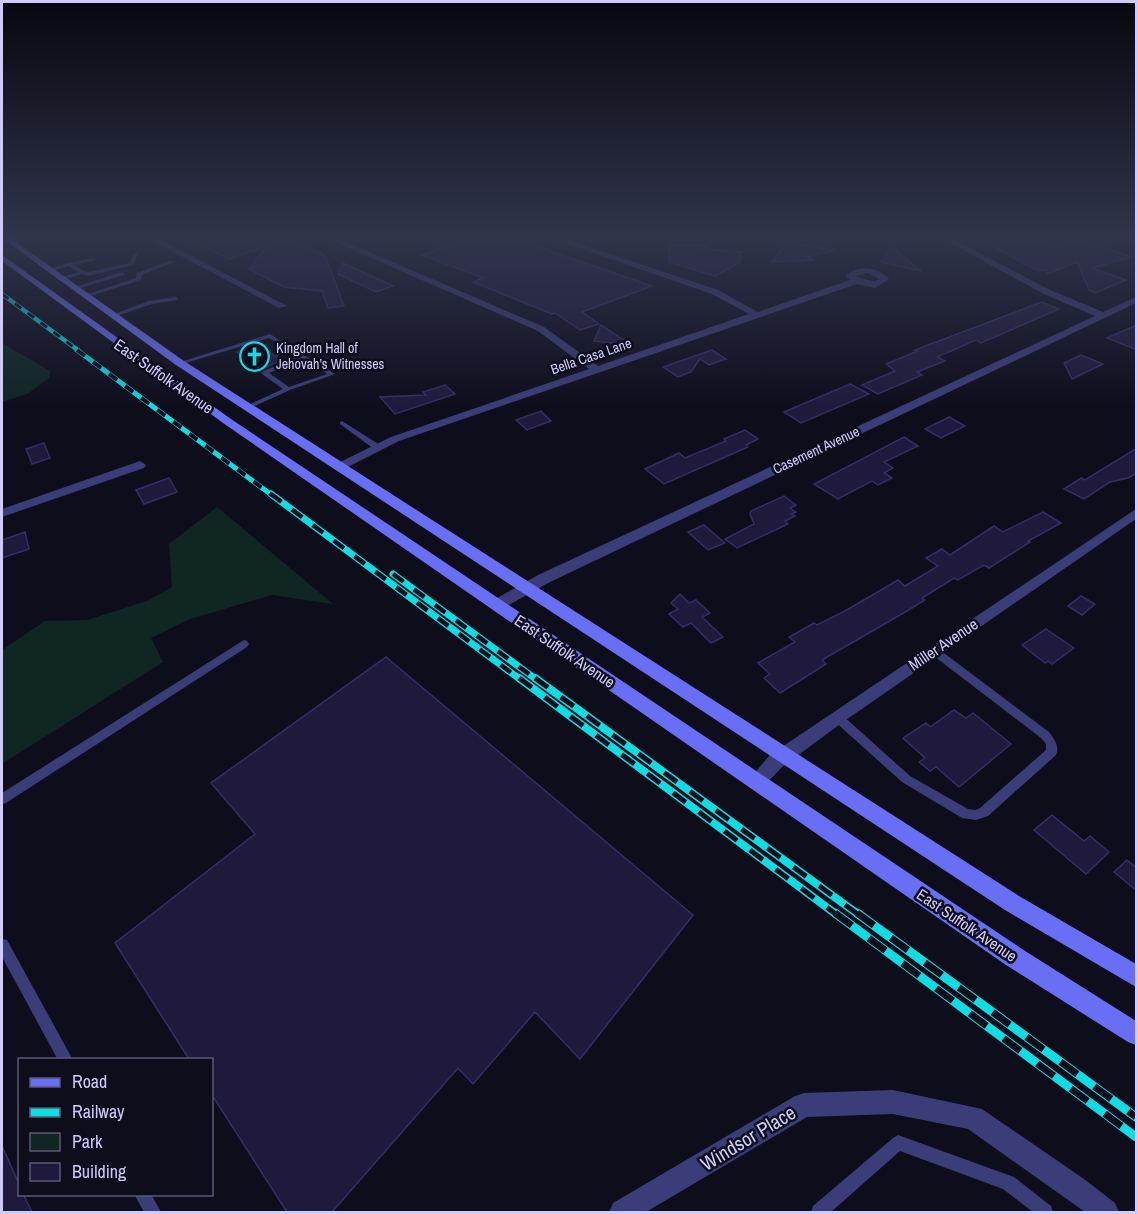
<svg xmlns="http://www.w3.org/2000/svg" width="1138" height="1214" viewBox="0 0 1138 1214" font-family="'Archivo Narrow',sans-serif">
	<rect width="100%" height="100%" fill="#0e0d1c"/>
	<path fill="#102623" d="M2,343L50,371L49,378L29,393L2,402Z
		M217,507L333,604L272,595L190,619L151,638L163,662L2,764V650L45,621L87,620L147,601L172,587L169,544Z"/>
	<path fill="#1f1a3c" stroke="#352e66" stroke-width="1.5" d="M186,238H285L298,243L325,255L344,306L328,308L322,291L284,287L249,269L267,246L229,259Z
		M468,238H543L530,244L652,286L582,312L599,324L580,330L555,313L552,314L473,282L483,278L422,255Z
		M977,238H1040L1055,245L1083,241L1132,257L1092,268L1126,280L1095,293L1089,290L1077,262L1047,274V270L1038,271Z
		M787,242L835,250L806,257L814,260L772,262Z
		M669,244L710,246L703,249L741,252L740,262L716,276L711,275L669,262Z
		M892,247L921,271L881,262Z
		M343,263L393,286L376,292L338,274Z
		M1042,302L1059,309L981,343L976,340L937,357L945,361L917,372L922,375L878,394L862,385L895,371L886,364L918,351L915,350Z
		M601,325L631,345L594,341Z
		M1137,325V350L1107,338Z
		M256,345L260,346L282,360L262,369L237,352Z
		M712,350L726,359L709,365L700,359L691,372L678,377L663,367Z
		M1081,355L1103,364L1072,379L1064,363Z
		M850,384L869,394L801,423L784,412Z
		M445,385L455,394L395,414L380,397L426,395L423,392Z
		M541,411L551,421L527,430L516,420Z
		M949,417L965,426L941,438L925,429Z
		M745,430L758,439L746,445L748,447L664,484L645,469L679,453L685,458L726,441L724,439Z
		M904,437L918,446L884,462L893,468L884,473L892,478L878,485L872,481L838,499L814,484Z
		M44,443L50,458L32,464L26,449Z
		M1137,448V473L1128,478L1110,482L1084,499L1064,489L1081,478L1085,480Z
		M169,478L177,492L144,504L136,490Z
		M784,496L796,505L790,508L796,512L791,514L795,516L785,521L788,524L737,548L725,539L754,524L750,514L751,511Z
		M1043,512L1061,523L1028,541L1030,542L989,568L984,565L958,580L954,578L922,598L925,600L907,611L822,660L826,664L780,693L764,678L770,674L758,663L795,642L789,637L814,623L817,625L845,611L898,580L905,586L938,566L926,558L942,549L950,555L994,526L1003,532Z
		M704,525L725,543L708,550L688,532Z
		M25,532L29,549L2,558V540Z
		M680,594L689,603L696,600L710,613L702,617L723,637L711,643L691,623L683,627L669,614L678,609L671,603Z
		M1081,596L1095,604L1082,615L1068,606Z
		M1046,629L1074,648L1052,664L1048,661L1045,663L1022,645Z
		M386,657L693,915L580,1059L535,1012L473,1084L458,1068L332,1212H287L212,1095V1059H189L115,943L255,834L211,783Z
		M954,710L966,718L973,713L1011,744L959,787L936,767L930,771L919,762L925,758L903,738L926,723L930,727Z
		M1052,815L1084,841L1090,836L1109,852L1086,874L1034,830Z
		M1127,860L1137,868V891L1114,872Z
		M2,1146L20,1186V1194H23L32,1212H2Z"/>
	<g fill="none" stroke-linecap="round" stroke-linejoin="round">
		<path fill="#3b3d78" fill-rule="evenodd" d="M134,253L138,254L133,265L89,276L82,274L61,281L58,279L59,278L78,272L69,266L49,272L46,270L68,263L95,258V260L74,265L84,271L89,272L129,263Z
			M170,261L174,262L142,275L141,280L87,297L82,296L136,278L137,273Z
			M122,272L125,274L124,275L74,290L71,288Z
			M175,297L177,298V300L152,304L114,317L109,316L149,301Z
			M270,334L335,374L290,390L248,409L245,407L246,406L283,389L262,374V372L298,356L269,338L182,364L177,363ZM302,358L327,374L289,387L269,373Z
			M342,421L380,445V449H374L340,424V422Z
			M244,640L247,641L249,644L247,647L6,803L2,804V793Z
			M933,646L936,647L1049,732C1054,739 1060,746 1056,755L988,816L976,820L962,818L902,782L833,720L832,717L833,714L837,713L841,714L910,776L968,809L976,810L980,808L1046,750V744L1041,738L930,653L928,650L930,647Z
			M2,939L7,940L73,1060H58L2,957Z
			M898,1135L1014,1177L1051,1206L1053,1212H1033L1003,1189L900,1151L831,1212H811L813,1206L893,1138Z
			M134,1194H151L161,1212H144Z"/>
		<path fill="#3b3d78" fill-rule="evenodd" d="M24,238L2,243V239Z
			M147,238H157L287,306L279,308Z
			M326,238H337L544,327L598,366L749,314L712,294L550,238H562L718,290L758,312L850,280L846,276C858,264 878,267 889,279L875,288L857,284L399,441L340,471L334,467L336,464L391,437L589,369L538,331ZM868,273L879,279L874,282L855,276Z
			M941,238H951L1050,290L1103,312L1136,297V303L548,583L502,609H492L490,605L492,601L538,575L1095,316L1044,294Z
			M140,461L146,465L144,468L2,517V509Z
			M1136,509V519L843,722L782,767L762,788L756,790L750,788L747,782L770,755Z
			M893,1090L982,1109L1084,1179L1115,1203L1119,1212H1085L968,1129L893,1114L807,1117L646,1212H609L613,1203L795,1096L804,1093Z"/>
		<path fill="#696ff5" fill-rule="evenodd" d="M2,238H10L184,361L1019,896L1136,964V987L1005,910L176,365Z
			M2,255L231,419L1022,949L1136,1021V1045L1128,1042L1006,965L223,423L2,261Z"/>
		<defs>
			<path id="rail-far4" d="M2,294L79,351"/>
			<path id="rail-far3" d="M77,350L273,496"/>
			<path id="rail-far2" d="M271,494L521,680
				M393,574L537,680"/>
			<path id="rail-far1" d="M519,678L837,915
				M535,678L859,915"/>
			<path id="rail" d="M835,913L1136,1137
				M857,913L1136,1117"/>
		</defs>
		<use href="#rail-far4" stroke="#10dce3" stroke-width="4.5"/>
		<use href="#rail-far3" stroke="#10dce3" stroke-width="5"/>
		<use href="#rail-far2" stroke="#10dce3" stroke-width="7"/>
		<use href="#rail-far1" stroke="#10dce3" stroke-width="8"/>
		<use href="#rail" stroke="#10dce3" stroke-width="9"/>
		<use href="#rail-far4" stroke="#0e0d1c" stroke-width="3" stroke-dasharray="8" stroke-linecap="butt"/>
		<use href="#rail-far3" stroke="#0e0d1c" stroke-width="4" stroke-dasharray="10" stroke-linecap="butt"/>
		<use href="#rail-far2" stroke="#0e0d1c" stroke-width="4.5" stroke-dasharray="13" stroke-linecap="butt"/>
		<use href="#rail-far1" stroke="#0e0d1c" stroke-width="5" stroke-dasharray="16" stroke-linecap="butt"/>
		<use href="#rail" stroke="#0e0d1c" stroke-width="7" stroke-dasharray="21" stroke-linecap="butt"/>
	</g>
	<linearGradient id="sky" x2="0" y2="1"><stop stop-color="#08070f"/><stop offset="0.58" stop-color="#30354b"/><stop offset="1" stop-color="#30354b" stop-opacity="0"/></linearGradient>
	<rect width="1138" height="408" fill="url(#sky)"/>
	<defs>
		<symbol id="church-ring" viewBox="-11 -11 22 22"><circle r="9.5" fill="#0e0d1c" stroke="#10dce3" stroke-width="1.5"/><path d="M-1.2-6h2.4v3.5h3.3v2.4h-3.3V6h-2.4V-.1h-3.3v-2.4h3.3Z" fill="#10dce3"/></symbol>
	</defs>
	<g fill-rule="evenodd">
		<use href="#church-ring" x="238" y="340" width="33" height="33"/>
	</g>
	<g text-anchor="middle" stroke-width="5" stroke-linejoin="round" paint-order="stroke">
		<g font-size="14" fill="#cecbfb" stroke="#0e0d1c" text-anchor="start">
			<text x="276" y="353">Kingdom Hall of<tspan x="276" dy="16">Jehovah’s Witnesses</tspan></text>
		</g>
		<g font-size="14" fill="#cecbfb" stroke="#0e0d1c">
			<text transform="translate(591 356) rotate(-19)" y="5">Bella Casa Lane</text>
			<text transform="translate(816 450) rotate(-25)" y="5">Casement Avenue</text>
		</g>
		<g font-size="16" fill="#cecbfb" stroke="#0e0d1c">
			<text transform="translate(164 376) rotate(35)" y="6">East Suffolk Avenue</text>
			<text transform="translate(943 644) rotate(-34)" y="6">Miller Avenue</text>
			<text transform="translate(565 651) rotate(34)" y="6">East Suffolk Avenue</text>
			<text transform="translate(967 925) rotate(34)" y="6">East Suffolk Avenue</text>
		</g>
		<g font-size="20" fill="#cecbfb" stroke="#0e0d1c">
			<text transform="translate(748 1138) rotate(-31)" y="7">Windsor Place</text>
		</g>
	</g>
	<rect width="1138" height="1214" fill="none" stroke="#cecbfb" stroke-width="6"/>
	<rect x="18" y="1058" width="195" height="138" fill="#0e0d1c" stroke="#5b5975" stroke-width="1.5"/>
	<rect x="30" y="1078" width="30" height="9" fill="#696ff5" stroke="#5b5975" stroke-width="1.5"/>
	<text x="72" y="1088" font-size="18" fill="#cecbfb">Road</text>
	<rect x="30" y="1108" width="30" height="9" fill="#10dce3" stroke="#5b5975" stroke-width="1.5"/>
	<text x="72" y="1118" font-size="18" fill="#cecbfb">Railway</text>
	<rect x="30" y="1133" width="30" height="18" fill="#102623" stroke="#5b5975" stroke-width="1.5"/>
	<text x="72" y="1148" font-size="18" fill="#cecbfb">Park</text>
	<rect x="30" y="1163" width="30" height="18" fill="#1f1a3c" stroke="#5b5975" stroke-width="1.5"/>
	<text x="72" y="1178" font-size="18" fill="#cecbfb">Building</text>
</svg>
